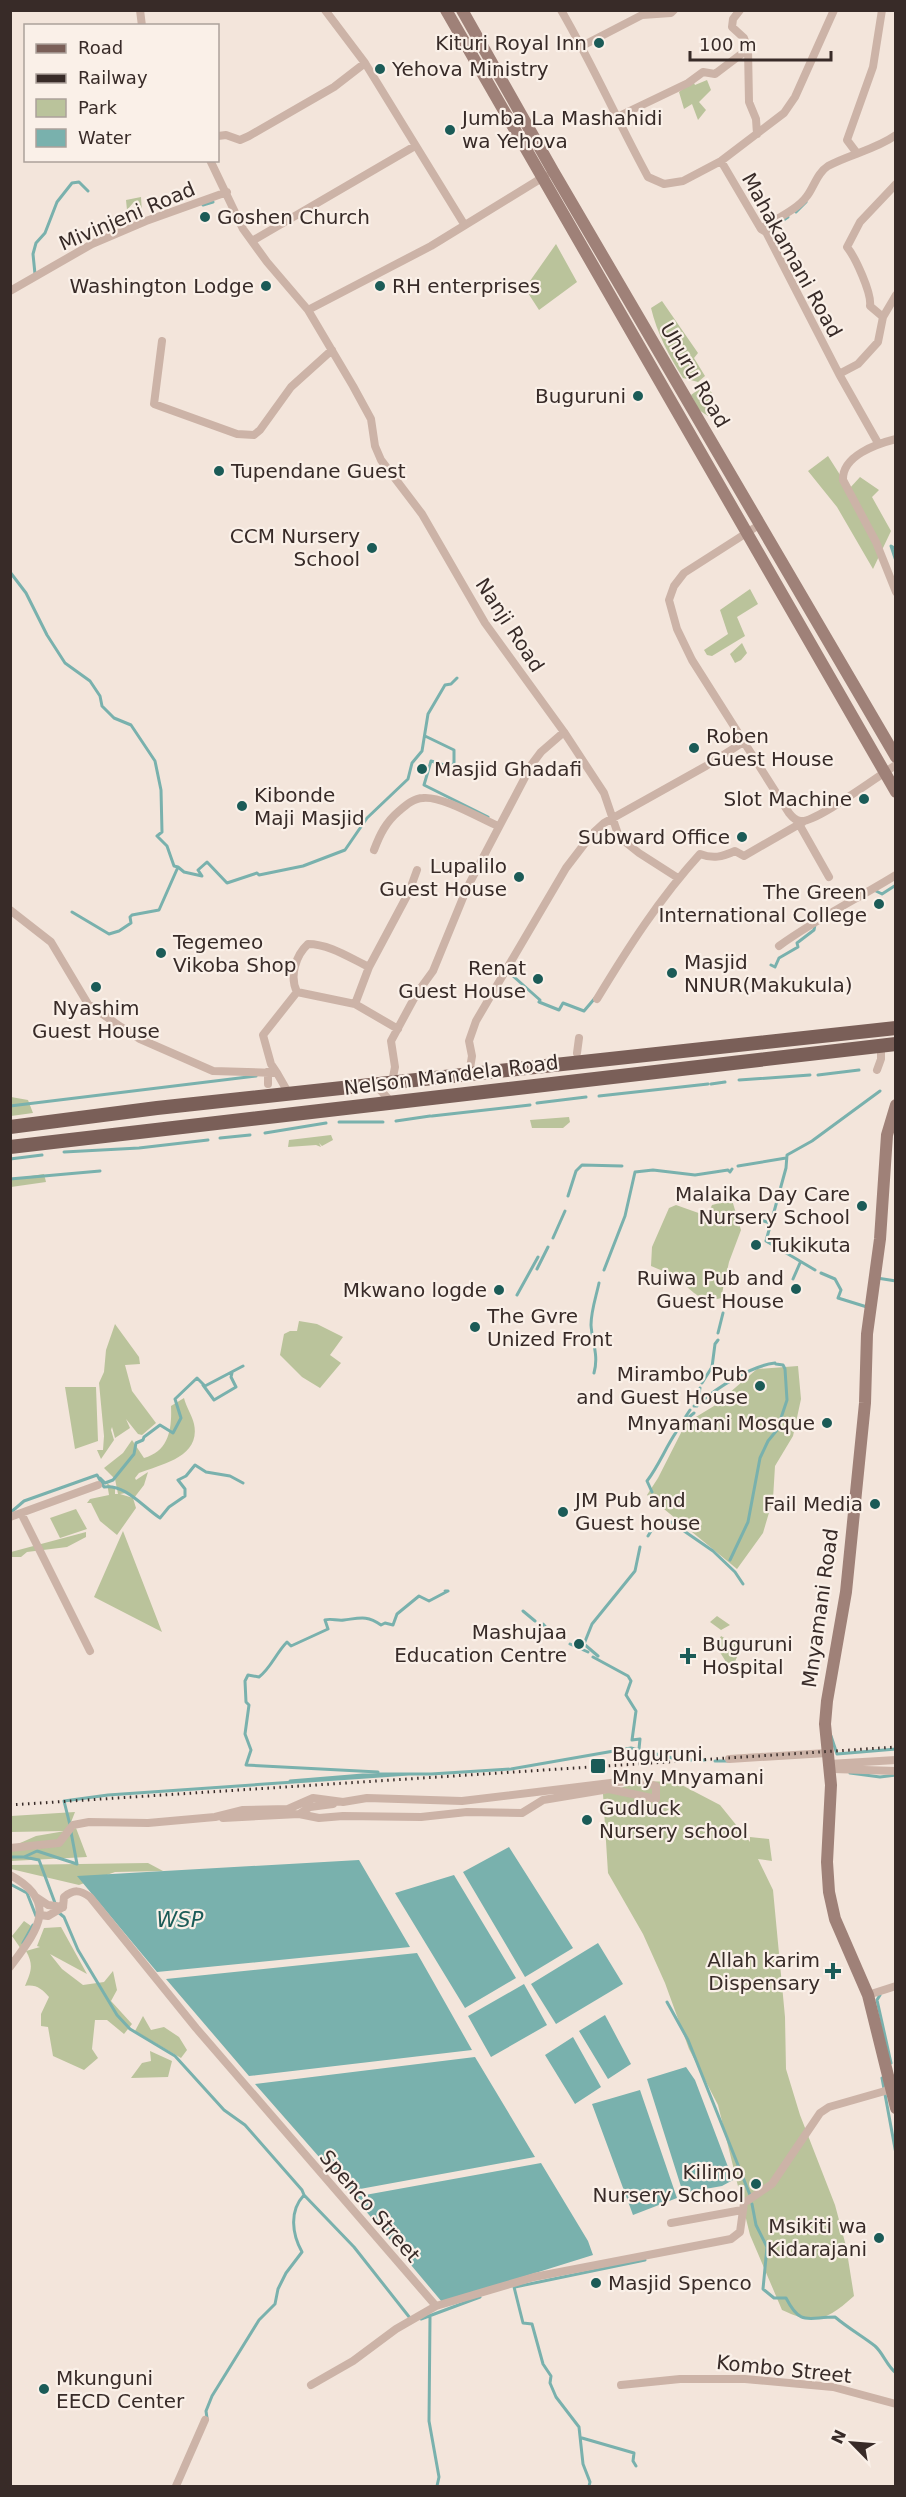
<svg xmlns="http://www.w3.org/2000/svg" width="906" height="2497" viewBox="0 0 906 2497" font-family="'DejaVu Sans',sans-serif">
	<rect width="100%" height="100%" fill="#f3e5db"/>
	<path fill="#bac39b" d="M707,80L711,90L699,102L706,110L698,120L692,104L684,109L679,92L693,81L695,85Z
		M141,197L142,213L135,208L133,203L127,210L126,200Z
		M556,244L577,282L539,310L528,293L530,281Z
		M662,301L698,353L694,358L705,376L698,382L683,378C669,356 657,333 651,308Z
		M706,384C715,398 720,402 708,416L699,410L691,395Z
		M828,456L849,489L860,477L879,490L872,497L891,531L873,569L837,507L808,471Z
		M750,589L758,604L737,617L745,636L712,656L707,655L704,650L728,634L720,610Z
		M742,643L747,653L741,660L735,663L730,654Z
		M11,1097L28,1100L33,1113L11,1116Z
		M569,1117L570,1122L563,1128H532L530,1120Z
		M331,1135L333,1140L322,1146L319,1143L321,1147L316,1145L288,1147L289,1140Z
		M44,1174L46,1182L11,1187V1179Z
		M732,1200L741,1230L729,1262L721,1298C700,1304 692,1290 678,1279C670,1273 660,1270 651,1266L652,1247L669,1208L676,1205L707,1216L712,1205Z
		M299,1321L317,1324L343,1337L330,1355L341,1363L320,1388L302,1377L280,1355L284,1334L290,1331H297Z
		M115,1324L139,1357L140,1364L125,1365L132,1391L156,1423L142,1435L138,1434L126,1419L130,1428L115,1438L112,1427L111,1430L114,1440L101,1459L97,1450H103L104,1436L99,1383L104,1372L106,1350Z
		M798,1366L801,1399L793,1436L775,1466L773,1499L763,1533L737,1569L647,1495L658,1478L686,1423L714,1406L757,1369Z
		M65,1387H96L98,1441L75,1449Z
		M184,1398C186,1407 192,1415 194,1424C201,1457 162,1464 139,1473L135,1478L136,1480L148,1472L144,1485L134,1498L126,1493L120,1494L133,1498L136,1508L117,1535L100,1521L91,1503H87L90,1499L109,1495L107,1483L115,1489V1494H118L115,1479L104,1468L123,1453L132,1440L144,1458C169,1451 172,1429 171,1406Z
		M76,1509L87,1529L60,1538L50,1518Z
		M123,1531L162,1632L94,1597Z
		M86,1532V1537L67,1547L27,1552L21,1557H11V1552Z
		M717,1616L730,1625L721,1630L710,1622Z
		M721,1636L741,1648L733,1666L728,1665L716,1646Z
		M641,1781L676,1782L720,1805L750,1842V1837L769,1839L772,1861L758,1859L773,1890L785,2017L786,2069L800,2115L835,2205L846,2246L854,2296C827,2320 816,2326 782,2310L750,2235L718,2105L689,2049L665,1983L643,1934L608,1873L603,1794Z
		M75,1812L68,1830L76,1828L87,1857L11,1861V1847L36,1836L65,1831L11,1832V1816Z
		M148,1863L163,1871L115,1872L79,1885L11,1869V1865Z
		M24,1921L34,1928L21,1949L12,1936Z
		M61,1927L87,1974L50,1954L62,1969L83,1985L104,1982L113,1971L117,1990L111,2001L132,2024L124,2034L107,2020H95L92,2049L98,2058L84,2070L53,2056L48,2027L41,2026V2014L49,1997C42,1989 36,1984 25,1986C31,1972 34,1965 26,1951L40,1947L37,1946L44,1928Z
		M143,2016L151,2030L164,2027L179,2037L187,2050L181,2058L135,2031Z
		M150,2051L172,2061L168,2077L131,2078L142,2063L151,2061Z"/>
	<path fill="#79b1ad" d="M509,1847L573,1948L525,1977L463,1872Z
		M359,1860L410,1947L157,1972L77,1876Z
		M454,1875L516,1978L465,2008L395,1893Z
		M598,1943L623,1984L556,2024L531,1984Z
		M417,1953L472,2050L249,2076L166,1979Z
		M524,1984L547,2025L491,2057L468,2016Z
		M605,2015L631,2064L608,2079L579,2031Z
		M573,2037L601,2087L575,2104L545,2055Z
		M475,2057L535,2157L349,2191L255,2084Z
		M686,2067L695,2080L733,2180L722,2186L683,2193L647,2079Z
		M640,2090L677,2198L633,2215L592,2104Z
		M541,2163L588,2241L593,2255L442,2302L354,2197Z"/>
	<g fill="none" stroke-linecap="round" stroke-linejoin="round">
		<path stroke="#79b1ad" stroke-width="3" d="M203,205L213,202
			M796,212L806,202
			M766,232L788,217
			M35,274L33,254L36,243L45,233L57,202L72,183L79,182L88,191
			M896,549L891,546L896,561
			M10,572L26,593L47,635L65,663L90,681L100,696L102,706L114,718L131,725L155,761L161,790L162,832L157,836L167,846L174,866L178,867L159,910L132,915L130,917L131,923L119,931L109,934L72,912
			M425,736L454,750V763L451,767L431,761L424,785L488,817
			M178,867L184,872L202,876L198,870L207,862L227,883L257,873L259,875L303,866L345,850L367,818L408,779L412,763L422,751L428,714L445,685L451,684L457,678
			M874,890L882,894L896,885
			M771,965L775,967L779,958L798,947L797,943L814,930L815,925
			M513,976L540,1000L539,1002L559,1010L563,1003L584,1011L595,998
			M818,1075L859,1070
			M739,1080L810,1075
			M711,1084L725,1082
			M599,1096L708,1084
			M537,1103L586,1097
			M10,1106L256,1076
			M432,1116L530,1105
			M396,1121L430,1116
			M339,1122H383
			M265,1133L326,1123
			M220,1138L250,1135
			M64,1152L139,1148L208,1140
			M10,1159L42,1155
			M738,1166L786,1158
			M10,1179L100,1171
			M568,1196L576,1171L582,1165L622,1166
			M761,1220L770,1223
			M553,1238L565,1211
			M537,1269L548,1247
			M604,1270L625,1216L635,1172L653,1170L695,1175L728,1170L730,1172L732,1169
			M815,1270L766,1241L786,1168L787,1155L812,1141L880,1091
			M821,1273L835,1279L841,1290L838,1298L867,1307
			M877,1278L896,1281
			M793,1279L800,1263
			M517,1295L538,1257
			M718,1333L723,1313
			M594,1373C599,1355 592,1342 591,1325C591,1311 596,1297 599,1283
			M702,1383L712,1367L715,1344L718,1340
			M203,1385L214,1400L236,1387L231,1377L232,1373
			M698,1404C717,1388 750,1366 775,1363
			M694,1406H695
			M697,1406L700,1388
			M684,1419L690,1410
			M100,1478L105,1483L113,1480L134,1454L136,1443L143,1440L144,1437L160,1425L173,1433L181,1418L175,1399L197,1378L205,1386L243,1366
			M652,1492L647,1481C664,1459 671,1430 694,1413
			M10,1513L24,1501L97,1475L104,1487C125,1484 142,1506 160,1518L169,1507L185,1496V1489L178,1480L186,1476L195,1465L206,1472L230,1476L243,1483
			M661,1522H671L713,1551L735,1572L743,1584
			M648,1536L656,1523
			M730,1560L748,1522L760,1458L768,1441L777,1430L787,1400L785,1369L783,1365L776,1364
			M523,1611L535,1621
			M543,1624L552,1634L561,1638
			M570,1644L588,1652
			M598,1656L584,1644L592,1624L635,1571L640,1547
			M593,1657L628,1676L631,1681L626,1695L636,1711L632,1740L640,1739L639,1749
			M831,1736L837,1754L896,1749
			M715,1761H727
			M378,1772L246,1765L251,1750L245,1734L249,1705L246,1702L245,1681L248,1675L259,1677C271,1668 276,1653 287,1642L291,1646L328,1629L325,1620C331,1618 337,1621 344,1620C360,1618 367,1615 381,1625L385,1623L393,1625L397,1614L419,1596L429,1601L448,1591H445
			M850,1773L880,1777L896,1775
			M70,1825L64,1801L108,1795L409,1774L290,1781L375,1774H431L511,1769L631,1748L681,1760H705
			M10,1857H24L37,1851L77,1864L71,1832
			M24,1857L39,1860L55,1903
			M10,1884L27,1893L36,1916
			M58,1912L64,1917L78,1950L117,2015L130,2029L175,2056L224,2110L245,2125L302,2190L304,2195L354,2247L410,2318
			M23,1943L33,1925
			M880,1995L877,2000L891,2063
			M667,2002L688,2040L750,2195
			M882,2078L896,2154
			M752,2204L756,2225L767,2247L763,2289L774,2298H786C801,2327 808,2317 835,2317C848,2328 862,2336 875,2346C883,2353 887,2366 896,2373
			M514,2287L523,2323L532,2324L543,2364L551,2376L550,2383L556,2397L579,2427L583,2464L590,2482L589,2486
			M515,2287L645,2260
			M430,2317L429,2421L439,2477L437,2486
			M421,2319L480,2297
			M207,2418L206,2411L212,2396L259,2320L275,2304L278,2289L286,2273L302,2252C292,2234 289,2211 304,2195
			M582,2438L634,2453L633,2461L636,2466"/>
		<path stroke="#ccb3a7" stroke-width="8" d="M140,10L142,26
			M325,10L365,63L464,224
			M561,10C593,65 618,122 648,177L664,184L683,181L721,161L784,113L795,97L834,10
			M740,10L733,19L732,27L744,38L748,49L749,102L756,119L757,134
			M582,46L642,15L671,13L674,10
			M615,118L688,83L703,72L715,74L748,49
			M218,136L226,135L240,140L249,136L334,87L365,63
			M856,152L847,140L873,67L882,10
			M210,160L243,229L267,262L308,310L353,386L371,419L375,446L381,460L422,514L485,623L564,732L604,793L619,837L639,853L678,878
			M721,161L761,229L766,232L839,374L878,443
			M761,229C775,219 797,210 807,196C814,187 817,173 828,166C850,154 875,150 896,135
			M252,241L415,146
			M10,291L92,244L146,221L227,192
			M308,310L431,246L545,176
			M883,317L870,306C872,293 855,257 847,247L860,222L896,184
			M162,341L154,404L237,434L254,435L260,430L291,387L332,350
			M839,374L858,364L878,342L883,317L896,295
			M896,439C876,444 842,456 843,480L876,542L896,592
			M759,525L684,573L674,586L669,600L677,629L692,660L789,813C792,817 796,821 801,821C816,823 879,775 896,765
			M799,824L829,877
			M374,850C380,834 386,822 399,811C406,805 414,798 423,798C443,796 479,818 498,826
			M10,910L51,942L88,1004L121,1027L140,1039L213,1071L277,1073L289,1094
			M779,946C816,919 857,899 896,875
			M597,999C628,948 659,899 700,854C713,859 722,857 735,851L744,856L803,822
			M355,1004L369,967
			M398,1029L355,1004L297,992C289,976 296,955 308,944C329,944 350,958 369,967L409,892L417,870
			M577,1053L579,1038
			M877,1070L881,1059V1046
			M268,1072V1084
			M277,1073L271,1064L263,1035L297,992
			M469,1074L472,1056L469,1041L476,1021L566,868L592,834L604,823L706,766L745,741
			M392,1082L395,1067L391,1041L417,993L433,971L467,888L532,764L541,752L564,732
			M375,1084L391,1102
			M21,1513L90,1651
			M10,1517L98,1485
			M729,1759L827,1753
			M829,1764L896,1760
			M833,1769L896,1771
			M223,1818L299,1814L310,1807L333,1804
			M10,1848L59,1843L73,1825L89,1822L148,1823L215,1817L243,1810L288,1809L313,1798L343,1802L367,1798L462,1801L635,1780L656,1786V1799L609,1789L543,1800L522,1813L467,1812L421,1817L343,1816L319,1818L299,1814
			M10,1875C62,1903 35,1933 10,1967
			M36,1897L48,1905L63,1907
			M63,1907L64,1897C74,1889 80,1890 90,1897L196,2028L436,2306L534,2277L731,2239L740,2232L744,2203L772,2184L820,2113L829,2107L885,2091L892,2087
			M40,1915L48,1916L63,1907
			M868,1995L896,1986
			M671,2223L742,2210
			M311,2385L353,2361L396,2329L436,2306
			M621,2385L680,2379H745L833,2387L896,2404
			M176,2486L205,2420"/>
		<path stroke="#9f8178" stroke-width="12" d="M446,10L896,792
			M462,10L553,171L896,757
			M896,1105L887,1135L880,1239L867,1334L865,1403L846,1592L827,1701L825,1724L831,1785L827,1862L829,1892L835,1919L868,1995L896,2108"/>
		<path stroke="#7a5f58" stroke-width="14" d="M10,1127L157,1108L896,1028
			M10,1147L896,1044"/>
		<path stroke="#382b28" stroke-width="3" stroke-dasharray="1.5 4.5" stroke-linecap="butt" d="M10,1805L896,1747"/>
	</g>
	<g fill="#1b5b57" stroke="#faf0e8" stroke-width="2">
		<circle cx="599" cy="43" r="6"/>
		<circle cx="380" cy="69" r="6"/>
		<circle cx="450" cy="130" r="6"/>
		<circle cx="205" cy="217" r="6"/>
		<circle cx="266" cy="286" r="6"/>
		<circle cx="380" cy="286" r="6"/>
		<circle cx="638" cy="396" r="6"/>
		<circle cx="219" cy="471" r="6"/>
		<circle cx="372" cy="548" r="6"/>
		<circle cx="694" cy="748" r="6"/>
		<circle cx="422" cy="769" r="6"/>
		<circle cx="864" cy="799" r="6"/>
		<circle cx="242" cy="806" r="6"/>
		<circle cx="742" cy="837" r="6"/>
		<circle cx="519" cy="877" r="6"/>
		<circle cx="879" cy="904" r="6"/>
		<circle cx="161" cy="953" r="6"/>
		<circle cx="672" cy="973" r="6"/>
		<circle cx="538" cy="979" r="6"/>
		<circle cx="96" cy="987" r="6"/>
		<circle cx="862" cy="1206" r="6"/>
		<circle cx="756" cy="1245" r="6"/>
		<circle cx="796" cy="1289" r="6"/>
		<circle cx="499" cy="1290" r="6"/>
		<circle cx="475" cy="1327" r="6"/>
		<circle cx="760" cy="1386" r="6"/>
		<circle cx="827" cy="1423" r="6"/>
		<circle cx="875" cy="1504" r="6"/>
		<circle cx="563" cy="1512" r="6"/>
		<circle cx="579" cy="1644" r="6"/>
		<path d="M685 1647h6v6h6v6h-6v6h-6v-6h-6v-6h6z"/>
		<rect x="590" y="1758" width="16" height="16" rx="3"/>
		<circle cx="587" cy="1820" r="6"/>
		<path d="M830 1962h6v6h6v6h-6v6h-6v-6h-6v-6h6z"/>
		<circle cx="756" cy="2184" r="6"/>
		<circle cx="879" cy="2238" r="6"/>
		<circle cx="596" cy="2283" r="6"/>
		<circle cx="44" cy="2389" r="6"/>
	</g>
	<g text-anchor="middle" stroke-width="4.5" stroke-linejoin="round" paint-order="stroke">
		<g font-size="20" fill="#382b28" stroke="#faf0e8" text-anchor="end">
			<text x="587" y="50">Kituri Royal Inn</text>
			<text x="392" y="76" text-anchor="start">Yehova Ministry</text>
			<text x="462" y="125" text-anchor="start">Jumba La Mashahidi<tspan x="462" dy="23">wa Yehova</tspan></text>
			<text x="217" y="224" text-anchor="start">Goshen Church</text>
			<text x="254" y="293">Washington Lodge</text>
			<text x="392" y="293" text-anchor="start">RH enterprises</text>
			<text x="626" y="403">Buguruni</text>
			<text x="231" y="478" text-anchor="start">Tupendane Guest</text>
			<text x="360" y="543">CCM Nursery<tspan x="360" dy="23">School</tspan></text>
			<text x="706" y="743" text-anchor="start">Roben<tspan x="706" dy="23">Guest House</tspan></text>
			<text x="434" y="776" text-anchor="start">Masjid Ghadafi</text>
			<text x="254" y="802" text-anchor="start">Kibonde<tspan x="254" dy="23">Maji Masjid</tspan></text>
			<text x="852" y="806">Slot Machine</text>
			<text x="730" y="844">Subward Office</text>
			<text x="507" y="873">Lupalilo<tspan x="507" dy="23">Guest House</tspan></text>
			<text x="867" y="899">The Green<tspan x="867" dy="23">International College</tspan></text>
			<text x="173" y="949" text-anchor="start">Tegemeo<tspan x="173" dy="23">Vikoba Shop</tspan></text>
			<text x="684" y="969" text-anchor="start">Masjid<tspan x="684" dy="23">NNUR(Makukula)</tspan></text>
			<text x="526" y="975">Renat<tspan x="526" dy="23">Guest House</tspan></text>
			<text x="96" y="1015" text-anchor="middle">Nyashim<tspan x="96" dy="23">Guest House</tspan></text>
			<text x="850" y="1201">Malaika Day Care<tspan x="850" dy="23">Nursery School</tspan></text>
			<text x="768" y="1252" text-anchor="start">Tukikuta</text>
			<text x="784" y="1285">Ruiwa Pub and<tspan x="784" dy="23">Guest House</tspan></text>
			<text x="487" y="1297">Mkwano logde</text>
			<text x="487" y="1323" text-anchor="start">The Gvre<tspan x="487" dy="23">Unized Front</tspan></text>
			<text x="748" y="1381">Mirambo Pub<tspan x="748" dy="23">and Guest House</tspan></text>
			<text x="815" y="1430">Mnyamani Mosque</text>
			<text x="575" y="1507" text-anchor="start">JM Pub and<tspan x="575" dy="23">Guest house</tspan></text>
			<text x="863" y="1511">Fail Media</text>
			<text x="567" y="1639">Mashujaa<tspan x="567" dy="23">Education Centre</tspan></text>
			<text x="702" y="1651" text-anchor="start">Buguruni<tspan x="702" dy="23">Hospital</tspan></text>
			<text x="612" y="1761" text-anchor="start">Buguruni<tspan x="612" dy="23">Mny Mnyamani</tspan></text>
			<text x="599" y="1815" text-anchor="start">Gudluck<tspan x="599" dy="23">Nursery school</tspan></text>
			<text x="820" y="1967">Allah karim<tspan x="820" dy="23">Dispensary</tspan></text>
			<text x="744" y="2179">Kilimo<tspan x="744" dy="23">Nursery School</tspan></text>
			<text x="867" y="2233">Msikiti wa<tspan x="867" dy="23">Kidarajani</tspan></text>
			<text x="608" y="2290" text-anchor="start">Masjid Spenco</text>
			<text x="56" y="2385" text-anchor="start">Mkunguni<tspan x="56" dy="23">EECD Center</tspan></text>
		</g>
		<g font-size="20" fill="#382b28" stroke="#faf0e8">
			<text transform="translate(127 216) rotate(-23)" y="7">Mivinjeni Road</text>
			<text transform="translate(792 255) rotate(61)" y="7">Mahakamani Road</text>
			<text transform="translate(695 375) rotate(60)" y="7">Uhuru Road</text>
			<text transform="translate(510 625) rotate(57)" y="7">Nanji Road</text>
			<text transform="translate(451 1075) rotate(-7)" y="7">Nelson Mandela Road</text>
			<text transform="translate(820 1608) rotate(-82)" y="7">Mnyamani Road</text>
			<text transform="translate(370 2206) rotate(49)" y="7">Spenco Street</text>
			<text transform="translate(784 2369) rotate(6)" y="7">Kombo Street</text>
		</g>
		<g font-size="21" font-style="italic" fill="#1b5b57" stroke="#faf0e8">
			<text x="180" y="1927">WSP</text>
		</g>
	</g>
	<rect width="906" height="2497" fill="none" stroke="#382b28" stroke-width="24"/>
	<rect x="24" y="24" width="195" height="138" fill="#faf0e8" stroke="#aca19b" stroke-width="1.5"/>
	<rect x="36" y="44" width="30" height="9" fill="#7a5f58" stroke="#aca19b" stroke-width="1.5"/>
	<text x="78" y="54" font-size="18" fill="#382b28">Road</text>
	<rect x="36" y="74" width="30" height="9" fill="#382b28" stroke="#aca19b" stroke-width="1.5"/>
	<text x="78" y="84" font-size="18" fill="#382b28">Railway</text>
	<rect x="36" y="99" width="30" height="18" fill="#bac39b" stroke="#aca19b" stroke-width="1.5"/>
	<text x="78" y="114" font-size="18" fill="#382b28">Park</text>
	<rect x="36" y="129" width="30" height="18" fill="#79b1ad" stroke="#aca19b" stroke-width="1.5"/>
	<text x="78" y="144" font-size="18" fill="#382b28">Water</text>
	<g transform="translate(852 2443) rotate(295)" stroke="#faf0e8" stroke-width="4.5" paint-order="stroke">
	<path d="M0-4.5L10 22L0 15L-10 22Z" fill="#382b28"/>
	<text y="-9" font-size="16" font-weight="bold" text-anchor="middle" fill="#382b28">N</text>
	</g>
	<path d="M690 51v9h141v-9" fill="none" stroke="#382b28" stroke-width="3"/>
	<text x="699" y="51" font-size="18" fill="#382b28" stroke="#faf0e8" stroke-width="4.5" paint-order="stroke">100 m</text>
</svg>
